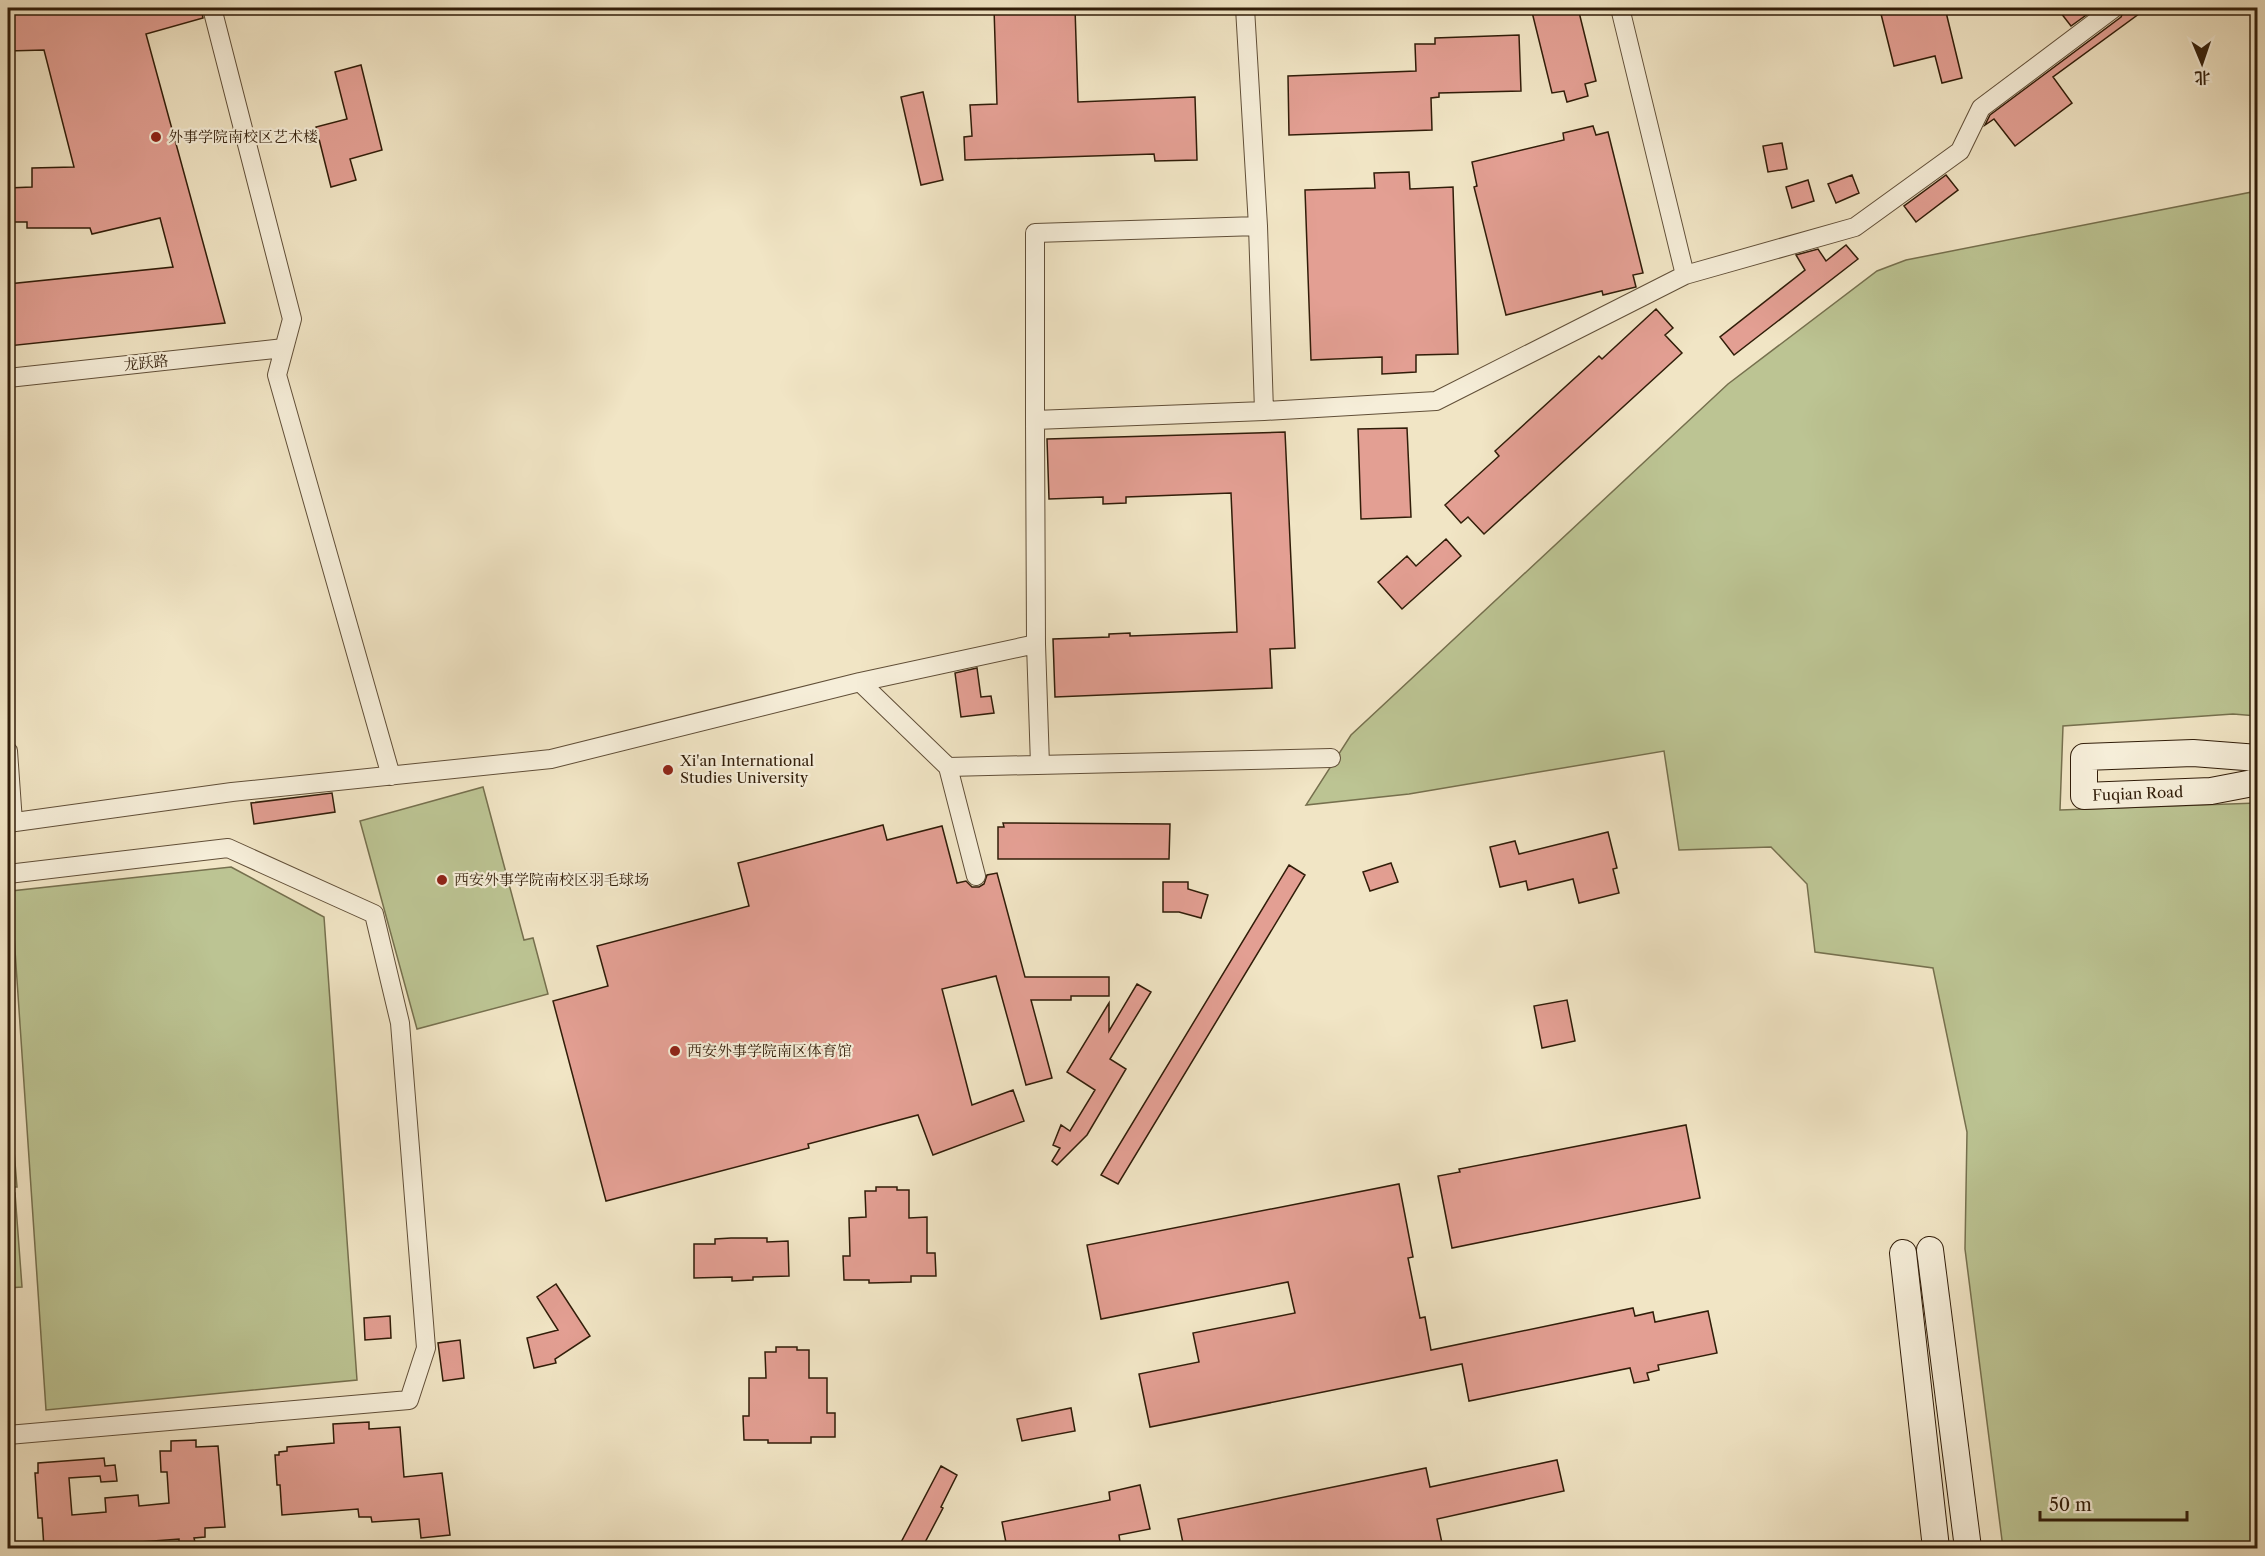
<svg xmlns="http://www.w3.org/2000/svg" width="2265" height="1556" viewBox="0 0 2265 1556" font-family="'Libre Caslon Text','Noto Serif SC',serif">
	<rect width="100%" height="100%" fill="#f1e5c5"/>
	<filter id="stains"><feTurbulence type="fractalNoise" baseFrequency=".00333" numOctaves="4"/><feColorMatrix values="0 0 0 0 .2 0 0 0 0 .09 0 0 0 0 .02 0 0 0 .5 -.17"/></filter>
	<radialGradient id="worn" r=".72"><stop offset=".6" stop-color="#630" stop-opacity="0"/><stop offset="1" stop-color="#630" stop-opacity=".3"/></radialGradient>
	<path fill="#bcc493" stroke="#76704e" stroke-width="1.5" d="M2257,191V716L2233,714L2063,726L2060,810L2257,803V1548H2003L1965,1249L1967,1132L1933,968L1815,952L1807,884L1771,847L1679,850L1664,751L1409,794L1306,805L1351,735L1728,384L1877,271L1906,260Z
		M483,787L524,940L533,938L548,994L417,1029L360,821Z
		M231,867L324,917L357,1380L46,1410L11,891Z
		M8,1078L17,1187H8Z
		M8,1193H15L22,1287L8,1288Z"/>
	<path fill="#e39f93" stroke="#311d09" stroke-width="1.5" d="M8,8H201L203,18L146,34L225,323L8,346V284L173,267L160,218L92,234L90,228H27V222H8V188L32,187V168L74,167L44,50L8,51Z
		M994,8H1075L1078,102L1195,97L1197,160L1155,161L1154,154L965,160L964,137L972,136L970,105L997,104Z
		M1531,8H1578L1596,81L1585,84L1588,96L1567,102L1564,91L1552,93Z
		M1890,8H1945L1962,78L1942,83L1935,56L1894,66L1880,10Z
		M2057,8H2096L2071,26Z
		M2125,8H2147L2053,77L2072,103L2015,146L1994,119L1985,125L1990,115L2121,17Z
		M1519,35L1521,91L1439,93V97L1431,98L1432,130L1289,135L1288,76L1416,71L1415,44H1435V38Z
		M361,65L382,150L350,159L356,180L331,187L316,127L347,119L335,72Z
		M923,92L943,180L921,185L901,97Z
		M1593,126L1596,135L1608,132L1643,273L1633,275L1636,287L1603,295L1602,291L1506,315L1474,187L1477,186L1472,162L1564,140L1563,133Z
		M1782,143L1787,169L1768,172L1763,146Z
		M1409,172L1410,189L1453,187L1458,354L1416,355V372L1382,374V357L1311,360L1305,190L1375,188L1374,173Z
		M1852,175L1859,193L1836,203L1828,184Z
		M1946,175L1958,190L1916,222L1904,206Z
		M1808,180L1814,201L1792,208L1786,187Z
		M1846,245L1858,259L1734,355L1720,337L1805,270L1796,255L1818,249L1826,261Z
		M1656,309L1673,328L1665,335L1682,353L1484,534L1468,517L1461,523L1445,505L1499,456L1495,451L1599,356L1602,359Z
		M1407,428L1411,517L1361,519L1358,429Z
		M1285,432L1295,648L1270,649L1272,688L1055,697L1053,639L1109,637V634L1130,633V636L1237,632L1231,493L1126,497V503L1103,504V497L1049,499L1047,439Z
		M1446,539L1461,556L1402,609L1378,582L1407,556L1416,566Z
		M977,668L981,697L991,696L994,713L961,717L955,673Z
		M332,793L335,812L254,824L251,803Z
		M1003,823L1170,824L1169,859H998V827H1004Z
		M883,825L887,840L942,826L957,883L966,881L972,887H979L984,884L987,875L997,873L1025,977H1109V996H1071V1000H1031L1052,1078L1026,1085L996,976L942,989L972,1105L1013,1090L1024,1121L933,1155L918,1115L808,1144L809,1148L606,1201L553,1001L608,986L597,946L749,906L738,863Z
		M1608,832L1617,868L1613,869L1619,893L1579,903L1573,879L1528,890L1526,881L1500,887L1490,847L1515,841L1519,854Z
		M1391,863L1398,882L1370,891L1363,872Z
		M1289,865L1305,875L1118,1184L1101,1175Z
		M1163,882H1188V889L1208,895L1201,918L1179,912H1163Z
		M1137,984L1151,992L1110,1059L1126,1069L1087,1135L1057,1165L1052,1161L1060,1148L1053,1145L1061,1125L1070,1131L1095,1090L1067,1072L1109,1003V1031Z
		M1567,1000L1575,1041L1542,1048L1534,1006Z
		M1686,1125L1700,1198L1452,1248L1438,1176L1460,1172L1459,1169Z
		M1399,1184L1413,1257L1408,1258L1420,1318L1425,1317L1431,1350L1633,1308L1635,1316L1653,1312L1655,1322L1708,1311L1717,1353L1658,1365L1659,1370L1647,1373L1649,1380L1634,1383L1630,1368L1469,1401L1462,1364L1150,1427L1139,1374L1199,1362L1193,1333L1295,1313L1288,1282L1101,1319L1087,1245Z
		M876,1187H897V1190H909V1218L927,1217V1253H935L936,1276H911V1282L869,1283V1280H844L843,1256H850L849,1218L866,1217L865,1191H876Z
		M731,1238H767V1242L788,1241L789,1276L753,1277V1280L732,1281V1277L694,1278V1244H715V1239Z
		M556,1284L590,1336L555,1359L556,1363L534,1368L527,1338L558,1330L537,1297Z
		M390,1316L391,1338L365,1340L364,1318Z
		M460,1340L464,1378L443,1381L438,1343Z
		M776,1347H797V1350H809V1378H827V1413H835V1437H811V1443H768V1440H744L743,1416H749V1378H766L765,1352H776Z
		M1071,1408L1075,1431L1022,1441L1017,1419Z
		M369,1422V1429L400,1427L404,1477L442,1473L450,1535L421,1538L419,1519L372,1522L371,1517H359L358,1509L282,1515L280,1485H277L275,1455H279V1452L287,1451V1447L334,1443L333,1424Z
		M196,1440V1447L218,1446L225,1527L205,1528V1537L194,1538L195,1542L179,1544V1539L127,1543V1548H44L42,1518H38L35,1473H38V1463L104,1458L105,1466L115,1465L117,1481L101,1482L100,1476L69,1478L72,1515L106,1512L105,1498L138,1495L139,1506L169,1503L167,1472H161L160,1451H171V1441Z
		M1557,1460L1564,1491L1437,1519L1443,1548H1184L1178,1519L1426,1468L1430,1487Z
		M941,1466L957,1475L941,1507L943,1508L922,1548H898Z
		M1140,1485L1150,1529L1119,1535L1120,1542L1089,1548H1007L1002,1522L1110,1500L1109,1492Z"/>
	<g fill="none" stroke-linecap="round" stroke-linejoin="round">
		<defs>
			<path id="street" d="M212,8L292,319L277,375L391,776
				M1245,8L1258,226L1264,411
				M1620,8L1685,275
				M8,378L284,348
				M1035,420V233L1258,226
				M860,682L948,767L976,876
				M8,751L13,822
				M1040,765L1036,644L1035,420L1264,411L1436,401L1685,275L1855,227L1960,151L1981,108L2114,8
				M948,767L1331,758
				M8,823L232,792L551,759L860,682L1036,644
				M8,874L228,848L374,914L400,1023L426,1348L409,1400L8,1435"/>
			<g id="secondary">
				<path id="s1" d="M2258,758L2193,753L2084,757V796L2211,791L2258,782"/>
				<path d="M1930,1250L1968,1548"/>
				<path d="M1903,1253L1936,1548"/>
			</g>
		</defs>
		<use href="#street" stroke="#614f38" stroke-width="20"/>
		<use href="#secondary" stroke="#311d09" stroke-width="28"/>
		<use href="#street" stroke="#f6eed9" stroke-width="18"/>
		<use href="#secondary" stroke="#f6eed9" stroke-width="26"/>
	</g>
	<g fill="#8f2418" stroke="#f6eed9" stroke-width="2">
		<circle cx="156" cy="137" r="6"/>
		<circle cx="668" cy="770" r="6"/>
		<circle cx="442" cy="880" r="6"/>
		<circle cx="675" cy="1051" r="6"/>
	</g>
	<g text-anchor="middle" stroke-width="4.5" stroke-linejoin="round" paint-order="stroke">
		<g font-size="15" fill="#311d09" stroke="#f6eed9" text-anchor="start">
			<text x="168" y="142">外事学院南校区艺术楼</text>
			<text x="680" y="766">Xi'an International<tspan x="680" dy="17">Studies University</tspan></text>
			<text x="454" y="885">西安外事学院南校区羽毛球场</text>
			<text x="687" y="1056">西安外事学院南区体育馆</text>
		</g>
		<g font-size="15" fill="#311d09" stroke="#f6eed9">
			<text transform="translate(146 363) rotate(-6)" y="5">龙跃路</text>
			<text dy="5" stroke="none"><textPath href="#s1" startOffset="267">Fuqian Road</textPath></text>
		</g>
	</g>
	<rect width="2265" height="1556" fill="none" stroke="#f1e5c5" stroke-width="30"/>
	<rect x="9" y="9" width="2247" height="1538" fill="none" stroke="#311d09" stroke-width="3"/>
	<rect x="15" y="15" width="2235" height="1526" fill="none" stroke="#311d09" stroke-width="1.5"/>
	<g transform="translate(2202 63) rotate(178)" stroke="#f6eed9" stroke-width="4.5" paint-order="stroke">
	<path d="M0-4.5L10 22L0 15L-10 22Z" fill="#311d09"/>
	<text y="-9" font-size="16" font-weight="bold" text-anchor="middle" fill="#311d09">北</text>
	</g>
	<path d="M2040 1511v9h147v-9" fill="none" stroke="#311d09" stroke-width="3"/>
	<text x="2049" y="1511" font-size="18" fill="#311d09" stroke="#f6eed9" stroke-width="4.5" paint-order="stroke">50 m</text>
	<rect width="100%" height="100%" filter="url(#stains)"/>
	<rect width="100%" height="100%" fill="url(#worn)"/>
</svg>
